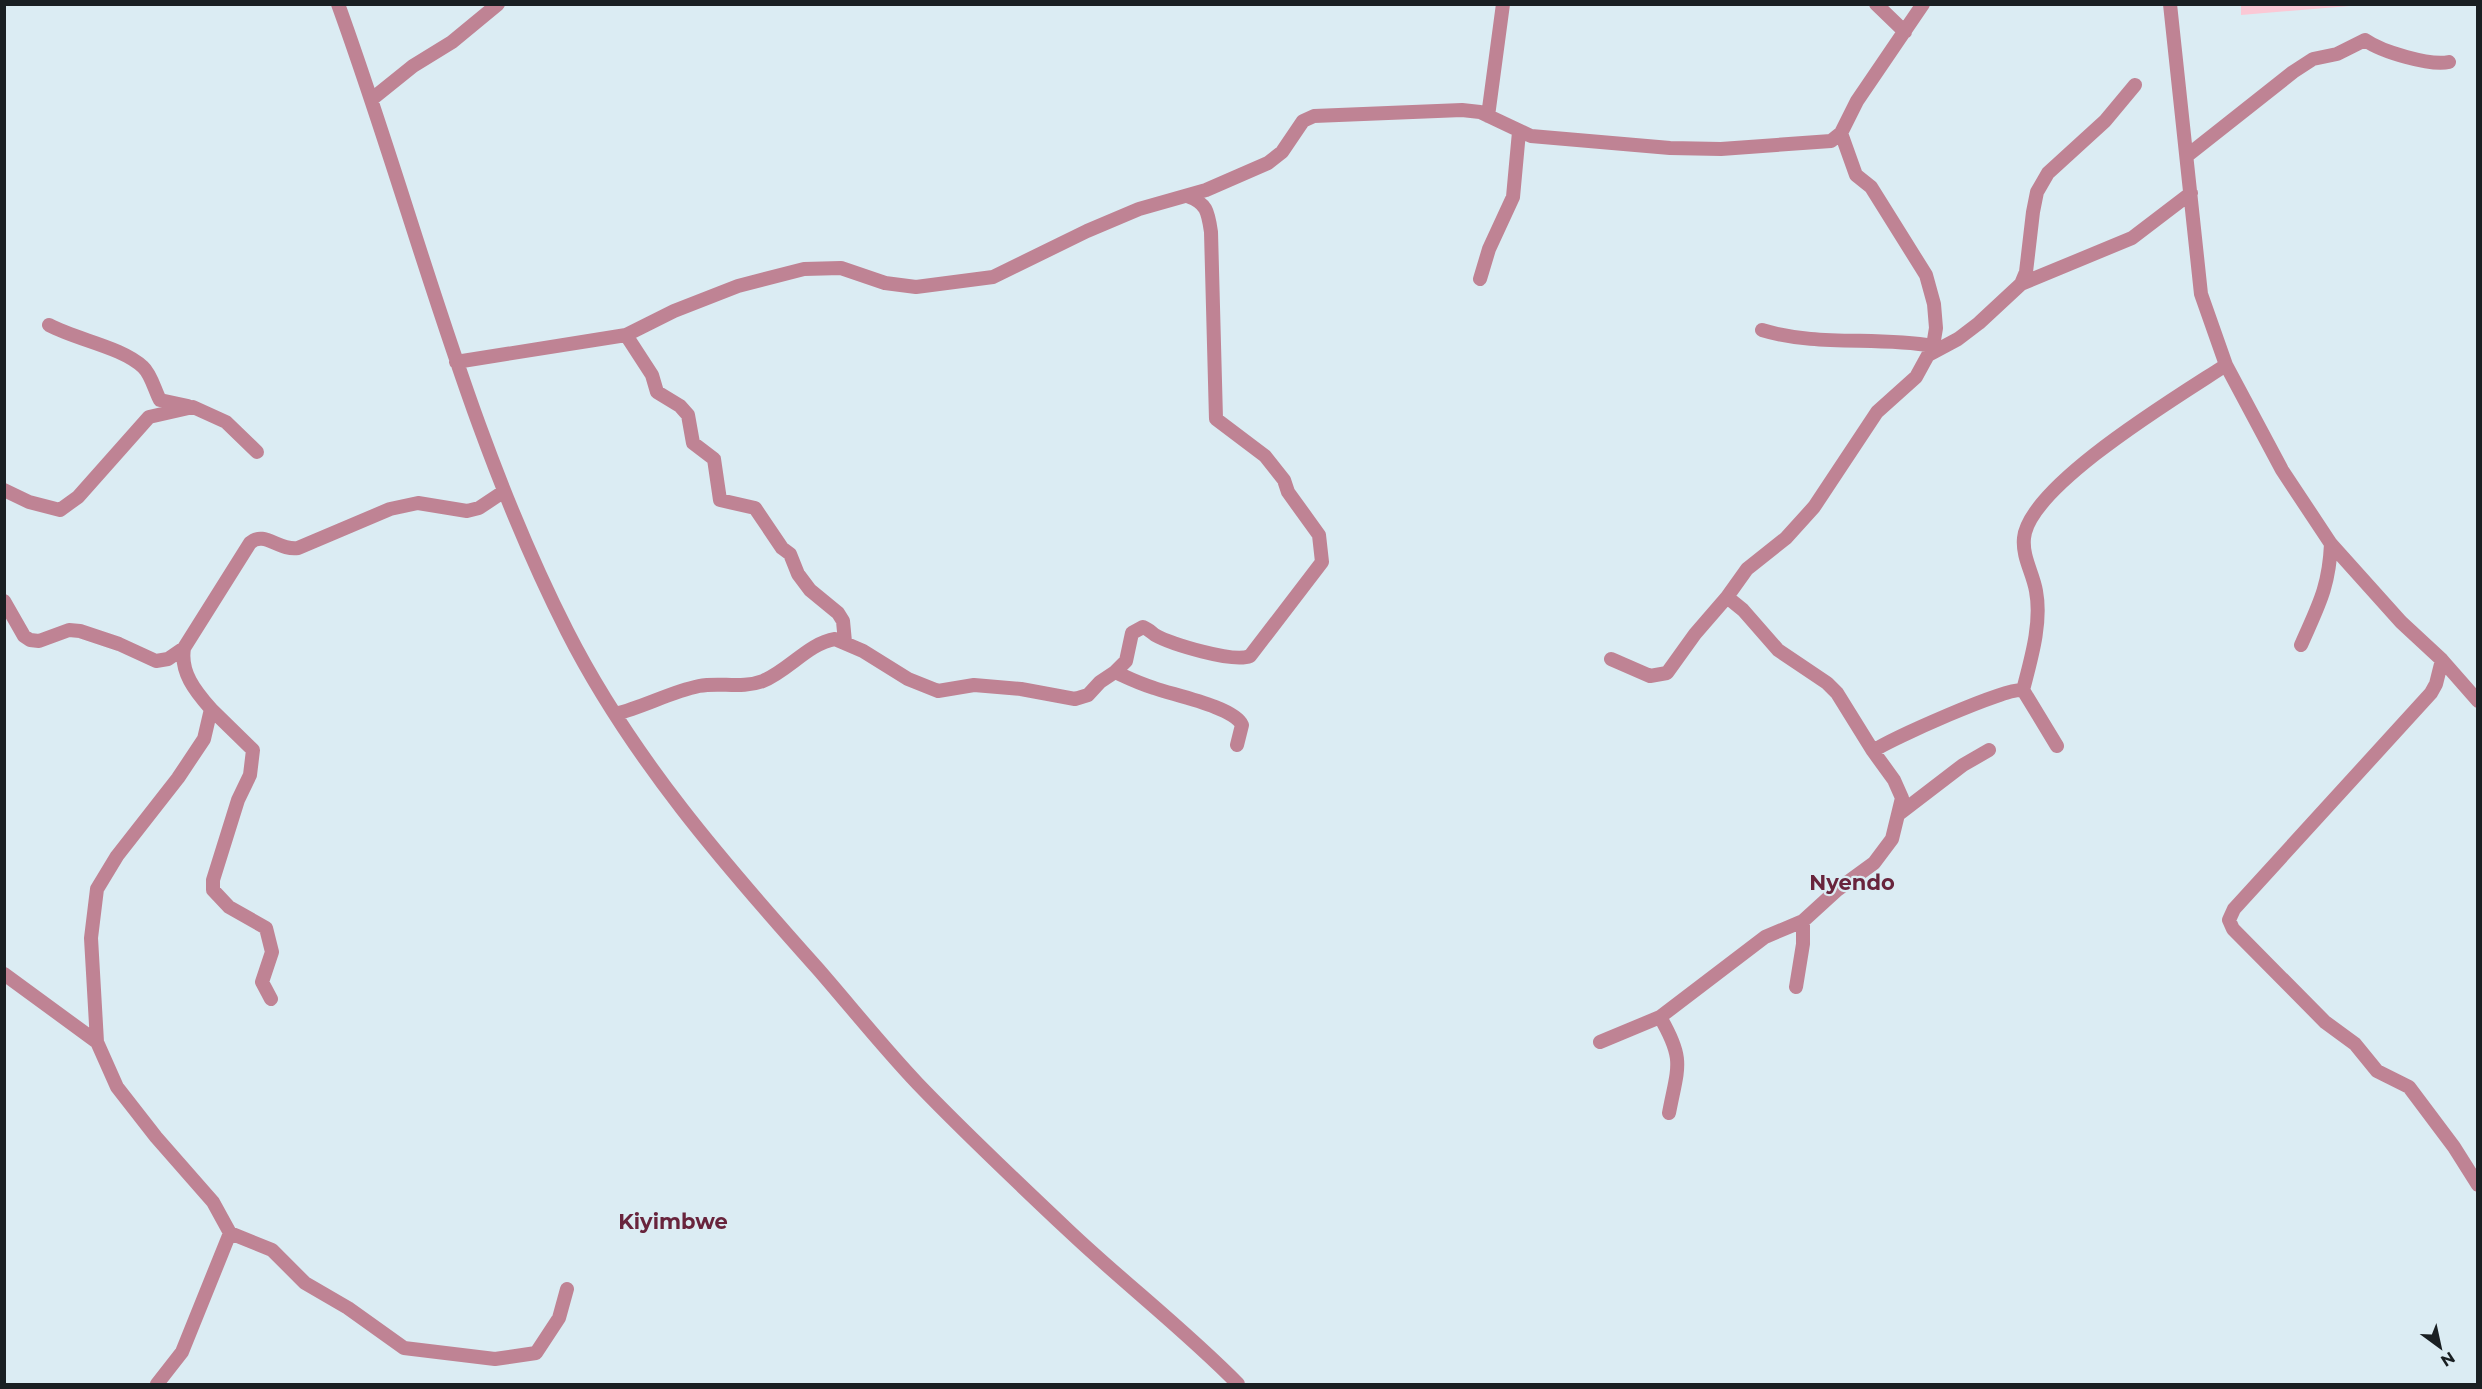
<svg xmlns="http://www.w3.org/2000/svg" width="2482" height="1389" viewBox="0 0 2482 1389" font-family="Montserrat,sans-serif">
	<rect width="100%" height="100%" fill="#dbecf3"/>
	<path fill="#fbc8d5" d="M2241,5V4L2362,5L2241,15Z"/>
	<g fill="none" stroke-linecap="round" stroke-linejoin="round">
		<path stroke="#bf8394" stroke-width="14" d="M338,4C414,213 466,432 567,631C631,757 724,864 818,969C851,1007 883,1047 918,1084C966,1134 1018,1183 1069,1231C1124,1283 1185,1330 1238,1384
			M1876,4L1905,32
			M2170,4L2201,294L2226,365L2282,470L2331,544L2401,622L2442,660L2478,701
			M372,99L413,66L452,42L498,4
			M1488,116L1503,4
			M1841,133L1856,175L1871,187L1926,275L1934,304L1936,328L1933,346L1916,377L1877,412L1814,507L1786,538L1747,569L1727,597L1743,610L1778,650L1827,683L1837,693L1873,751C1891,739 2006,687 2023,690C2031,659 2042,623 2036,591C2033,573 2022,557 2024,538C2029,485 2182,394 2226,365
			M2188,155L2293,72L2313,59L2337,54L2365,40C2382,52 2430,66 2449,62
			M1480,279L1489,249L1513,197L1519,132
			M2021,284L2026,272L2033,212L2037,192L2048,173L2105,121L2135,85
			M49,325C77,340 122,347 143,367C151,374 155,391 160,400L188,406
			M1762,330C1818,347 1876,336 1933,346
			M626,335L652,375L657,392L680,406L688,415L693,443L714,459L720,500L755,508L782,548L790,554L798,574L810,590L838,613L843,621L845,642
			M1930,354L1958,339L1979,323L2021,284L2132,238L2191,193
			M456,362L626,335L674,311L738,286L804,269L841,268L885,283L916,287L993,277L1087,231L1139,209L1206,190L1268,163L1282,152L1303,121L1314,116L1462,110L1480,112L1531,136L1670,148L1721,149L1831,141L1841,133L1857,101L1923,4
			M4,490L29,502L60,510L78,497L149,417L193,407L226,422L257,452
			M4,601L24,636L30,640L39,641L69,630L80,631L119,644L156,661L168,659L184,648L250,543C264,530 279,551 298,548L390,509L418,503L467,511L479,508L503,492
			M2301,645C2318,606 2329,588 2331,544
			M184,648C180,672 195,691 211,709L204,739L178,778L117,856L97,889L91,938L97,1042L117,1087L156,1137L213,1202L230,1233L272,1250L305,1283L348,1308L404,1348L495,1359L536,1353L559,1318L567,1289
			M1611,659L1650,676L1667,673L1695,634L1727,597
			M2442,660L2436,684L2431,693L2234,909L2229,920L2233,929L2325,1022L2355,1044L2377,1071L2409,1087L2454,1147L2478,1185
			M1115,672L1126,661L1132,633L1143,627C1148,629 1151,632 1155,635C1171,644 1233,663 1250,656L1322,562L1319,535L1288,492L1284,480L1265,456L1216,419L1211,232C1208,212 1207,203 1187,196
			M2023,690L2057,746
			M211,709L253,750L250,775L238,800L213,880V890L229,907L266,928L272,952L262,982L271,999
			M615,714C644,707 670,692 699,686C720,682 742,689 763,681C788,671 809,643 835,639L863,651L908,679L938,691L974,685L1021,689L1075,699L1088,695L1100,682L1115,672C1128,678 1140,684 1154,688C1173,695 1234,707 1242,725L1237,745
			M1899,814L1963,765L1989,750
			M4,974L97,1042
			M1796,987L1803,944V921L1837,890L1874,863L1892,839L1902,798L1894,780L1873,751
			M1660,1017C1685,1060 1678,1066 1669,1113
			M1600,1042L1660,1017L1765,937L1803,921
			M157,1384L182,1352L230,1233"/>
	</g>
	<g text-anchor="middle" stroke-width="4.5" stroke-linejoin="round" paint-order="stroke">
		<g font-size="21" font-weight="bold" fill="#68243c" stroke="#dbecf3">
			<text x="1852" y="890">Nyendo</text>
			<text x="673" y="1229">Kiyimbwe</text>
		</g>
	</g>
	<rect width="2482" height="1389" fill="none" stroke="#191f22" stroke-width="12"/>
	<g transform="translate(2440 1347) rotate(147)" stroke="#dbecf3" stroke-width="4.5" paint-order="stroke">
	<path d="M0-4.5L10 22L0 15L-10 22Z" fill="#191f22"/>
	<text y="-9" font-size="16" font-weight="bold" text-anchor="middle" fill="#191f22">N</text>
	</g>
</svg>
